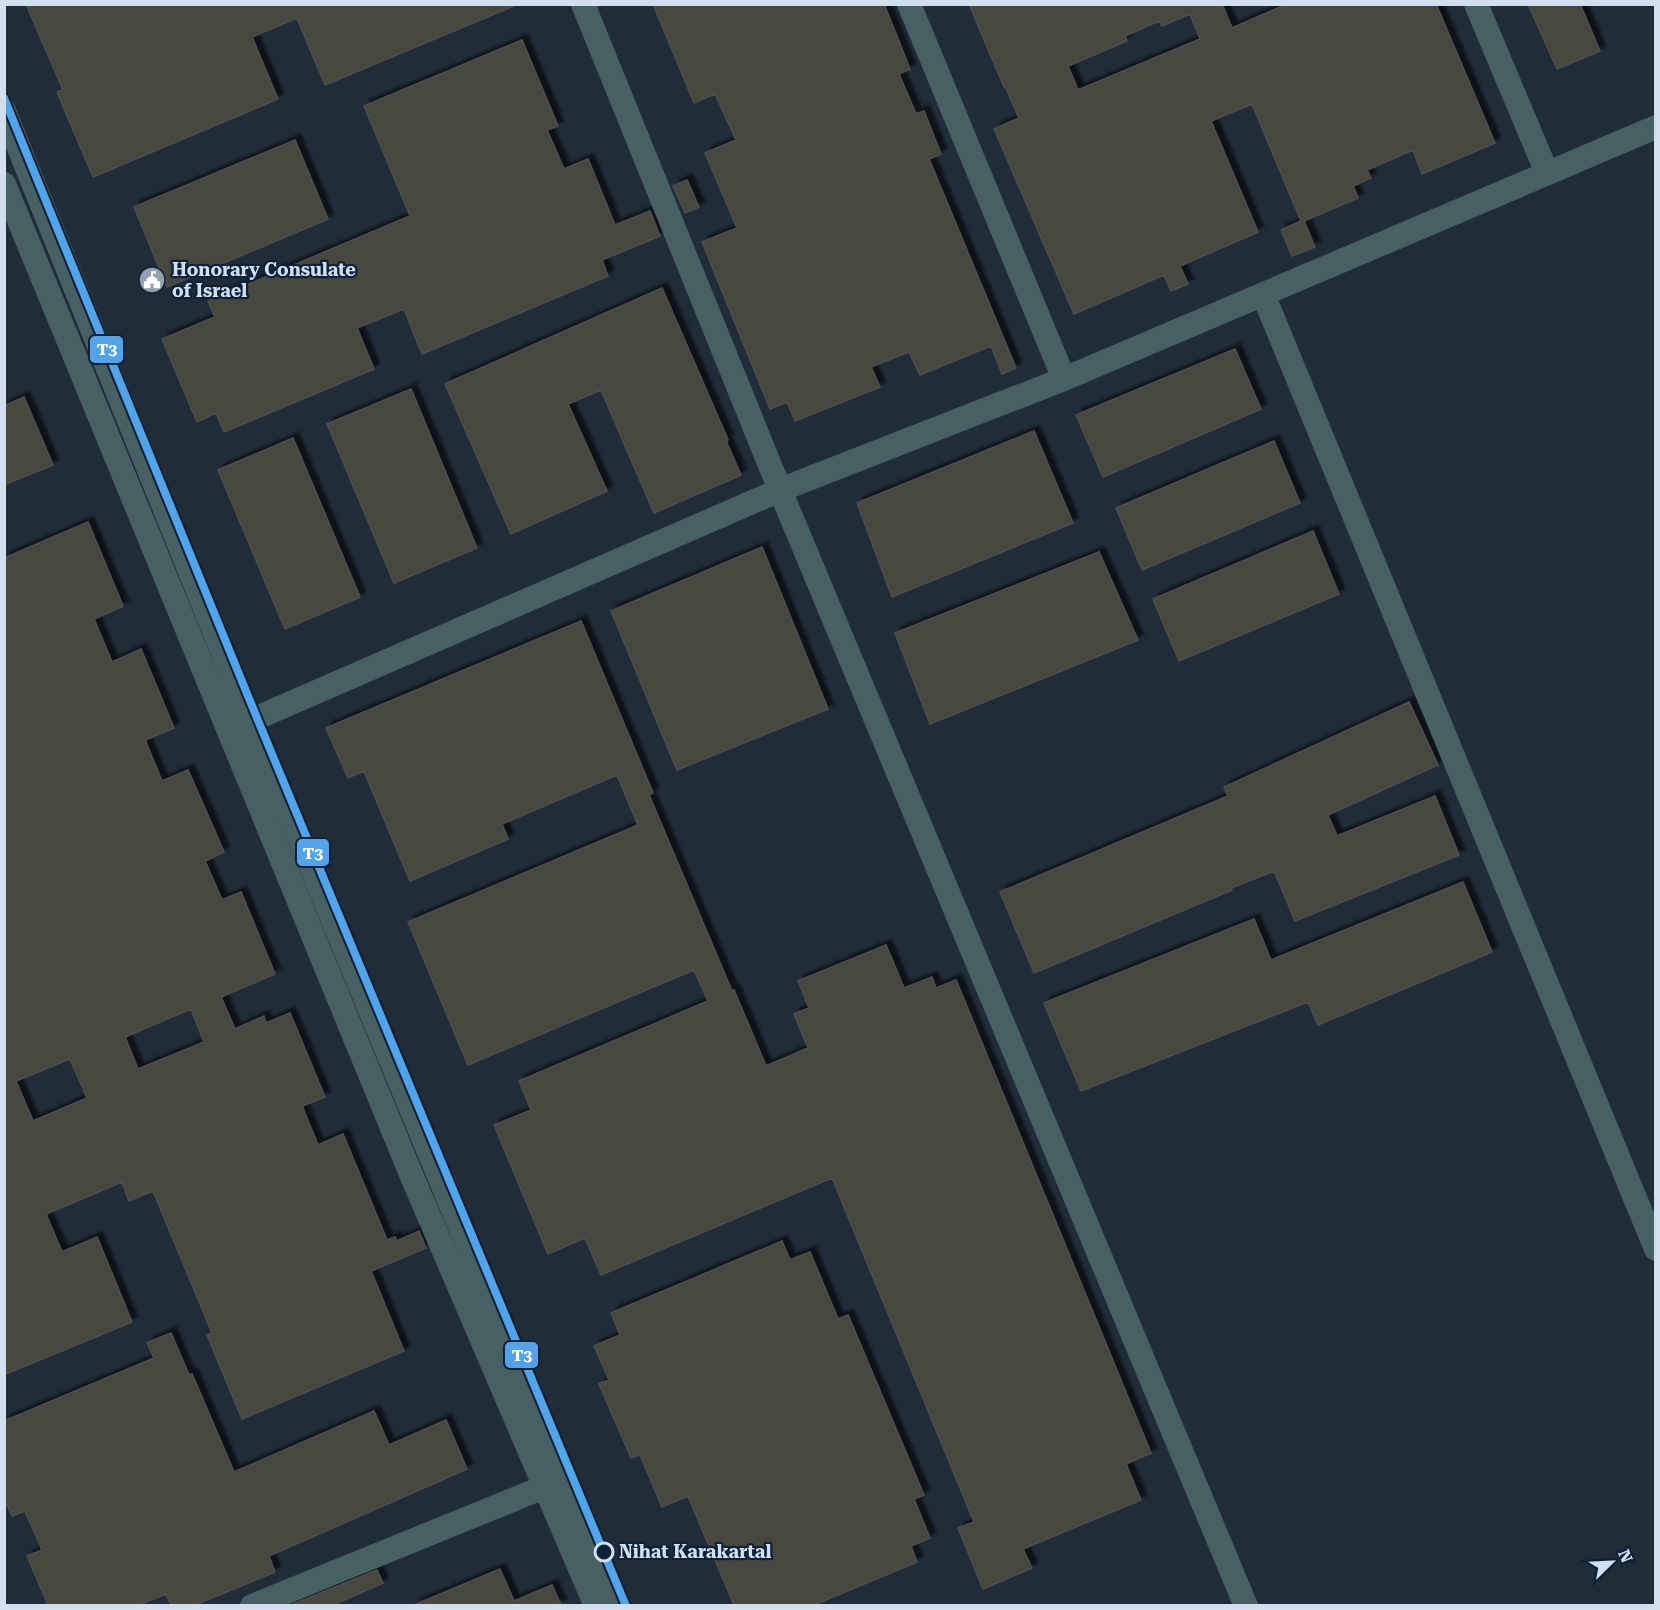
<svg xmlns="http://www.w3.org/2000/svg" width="1660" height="1610" viewBox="0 0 1660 1610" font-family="'Roboto Serif',serif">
	<defs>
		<filter id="shadow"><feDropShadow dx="5.5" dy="-5.5" stdDeviation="1.5" flood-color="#0009"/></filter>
	</defs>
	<rect width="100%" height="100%" fill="#212c39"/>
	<path fill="#474640" stroke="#4e4e4e" stroke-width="1.5" fill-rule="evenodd" filter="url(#shadow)" d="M26,4H516V5L325,85L297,18L252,37L278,99L93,177L57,92L63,90Z
		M653,4H884L910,69L899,74L916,114L924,111L941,154L929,159L1016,368L1002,374L991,346L920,375L909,352L871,367L880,387L795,421L787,402L770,409L702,242L737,228L705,153L736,140L715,94L694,103Z
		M969,4H1222L1232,28L1287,4H1436L1495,143L1422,174L1413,150L1367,170L1371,178L1353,186L1358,198L1304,221L1315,247L1292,256L1281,230L1301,221L1252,104L1211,121L1258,232L1180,266L1188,284L1171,291L1164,275L1074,314L994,129L1019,118L1005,86L1004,87ZM1190,14L1200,39L1078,90L1068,66L1127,41L1125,36L1159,21L1162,26Z
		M1528,4H1580L1600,51L1557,69Z
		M522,40L558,126L547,130L564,169L588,159L615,225L650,211L660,236L602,260L608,276L422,354L404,309L357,328L374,369L224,432L216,413L197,422L162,339L215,317L208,301L410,216L364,106Z
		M295,140L328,219L167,287L134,207Z
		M687,180L699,207L685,213L673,186Z
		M662,288L728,440L726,441L741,475L654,513L601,390L568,404L607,491L511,534L445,384Z
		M1235,349L1261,409L1103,477L1076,415Z
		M411,389L477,548L394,583L327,424Z
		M24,397L53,465L4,485V406Z
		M1034,431L1073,523L892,597L857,503Z
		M293,438L360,597L285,629L218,470Z
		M1274,441L1300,503L1142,570L1116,508Z
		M88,522L123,606L94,619L112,662L141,649L174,728L145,740L162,781L188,770L224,852L205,861L222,900L241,892L275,974L221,997L235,1029L264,1016L266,1023L290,1013L325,1097L302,1106L318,1145L343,1134L387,1240L395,1237L397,1241L419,1231L426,1248L371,1271L404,1351L242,1419L207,1335L212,1333L153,1191L129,1201L122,1182L46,1214L62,1252L97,1237L132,1322L4,1375V558ZM191,1009L204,1042L138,1069L125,1037ZM70,1059L87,1098L33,1121L16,1081Z
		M1313,531L1339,594L1179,661L1153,599Z
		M762,547L828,709L677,770L611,611Z
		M1099,552L1138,640L930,724L895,633Z
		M581,621L653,793L649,795L732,991L734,990L766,1066L808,1048L794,1014L809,1008L798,981L886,945L904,988L932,977L936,988L956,980L1151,1453L1126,1464L1141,1500L1023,1549L1032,1568L983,1589L958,1528L974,1522L832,1178L601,1275L585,1238L548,1254L494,1125L531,1110L519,1081L708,1001L694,970L468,1065L408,922L638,825L617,775L502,824L508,839L410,881L364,771L348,778L326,728Z
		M1409,702L1438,765L1328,815L1337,836L1435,796L1459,855L1295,921L1274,871L1231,888L1232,890L1034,973L1000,892L1228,796L1224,787Z
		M1463,882L1492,952L1318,1025L1308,1002L1081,1091L1044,1003L1254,919L1271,960Z
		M782,1241L790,1260L810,1252L838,1319L848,1315L924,1495L914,1499L930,1538L911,1546L917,1562L814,1605H734L688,1496L662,1507L640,1455L631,1458L599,1384L609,1380L594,1346L620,1335L611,1313Z
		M171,1333L189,1375L192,1374L234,1472L374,1411L389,1445L446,1420L467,1469L269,1556L275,1572L195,1605H171L166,1594L139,1605H48L27,1556L42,1550L25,1511L12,1516L4,1498V1421L154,1358L147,1343Z
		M500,1569L514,1601L552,1585L561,1605H414Z
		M377,1570L383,1583L333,1605H291Z"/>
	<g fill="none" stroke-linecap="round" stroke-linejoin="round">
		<path stroke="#476063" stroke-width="24" d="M583,4L780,490L1246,1606
			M909,4L1064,379
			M1476,4L1547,173
			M4,111L250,720L617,1606
			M4,184L413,1179L596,1606
			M1263,294L1656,1249
			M229,730L780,490L1064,379L1656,127
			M252,1606L559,1481"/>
		<defs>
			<path id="tram-1" d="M4,98L257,718L626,1606"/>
		</defs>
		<use href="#tram-1" stroke="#0d2138" stroke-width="12"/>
		<use href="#tram-1" stroke="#53a3e8" stroke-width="8"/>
	</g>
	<defs>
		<symbol id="civic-disc" viewBox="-11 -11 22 22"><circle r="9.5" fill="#94a0af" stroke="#0d2138"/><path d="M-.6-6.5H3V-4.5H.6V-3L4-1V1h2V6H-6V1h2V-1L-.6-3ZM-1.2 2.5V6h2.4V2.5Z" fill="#fff"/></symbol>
	</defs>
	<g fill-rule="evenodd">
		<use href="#civic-disc" x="137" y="265" width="30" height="30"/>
	</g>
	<circle fill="#0d2138" stroke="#d2dfef" stroke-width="3" cx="604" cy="1552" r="9"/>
	<g text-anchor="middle" stroke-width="4.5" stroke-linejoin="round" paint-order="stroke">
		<g font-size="18" font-weight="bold" fill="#d2dfef" stroke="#0d2138" text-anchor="start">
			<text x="172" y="276">Honorary Consulate<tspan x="172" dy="21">of Israel</tspan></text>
		</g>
		<g font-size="18" font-weight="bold" fill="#d2dfef" stroke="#0d2138" text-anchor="start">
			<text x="619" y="1558">Nihat Karakartal</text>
		</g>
	</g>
	<g stroke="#0d2138" stroke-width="2">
		<rect x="89" y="335" width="35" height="29" rx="6" fill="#53a3e8"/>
		<rect x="296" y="838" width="34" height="29" rx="6" fill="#53a3e8"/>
		<rect x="504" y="1341" width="35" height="28" rx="6" fill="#53a3e8"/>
	</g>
	<g font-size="16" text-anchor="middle" font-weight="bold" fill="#fff">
		<text x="107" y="355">T3</text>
		<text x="313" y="859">T3</text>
		<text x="522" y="1361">T3</text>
	</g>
	<rect width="1660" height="1610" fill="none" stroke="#d2dfef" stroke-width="12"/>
	<g transform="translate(1612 1562) rotate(66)" stroke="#0d2138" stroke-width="4.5" paint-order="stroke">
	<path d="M0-4.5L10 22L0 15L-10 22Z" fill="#d2dfef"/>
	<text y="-9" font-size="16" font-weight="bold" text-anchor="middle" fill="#d2dfef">N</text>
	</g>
</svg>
